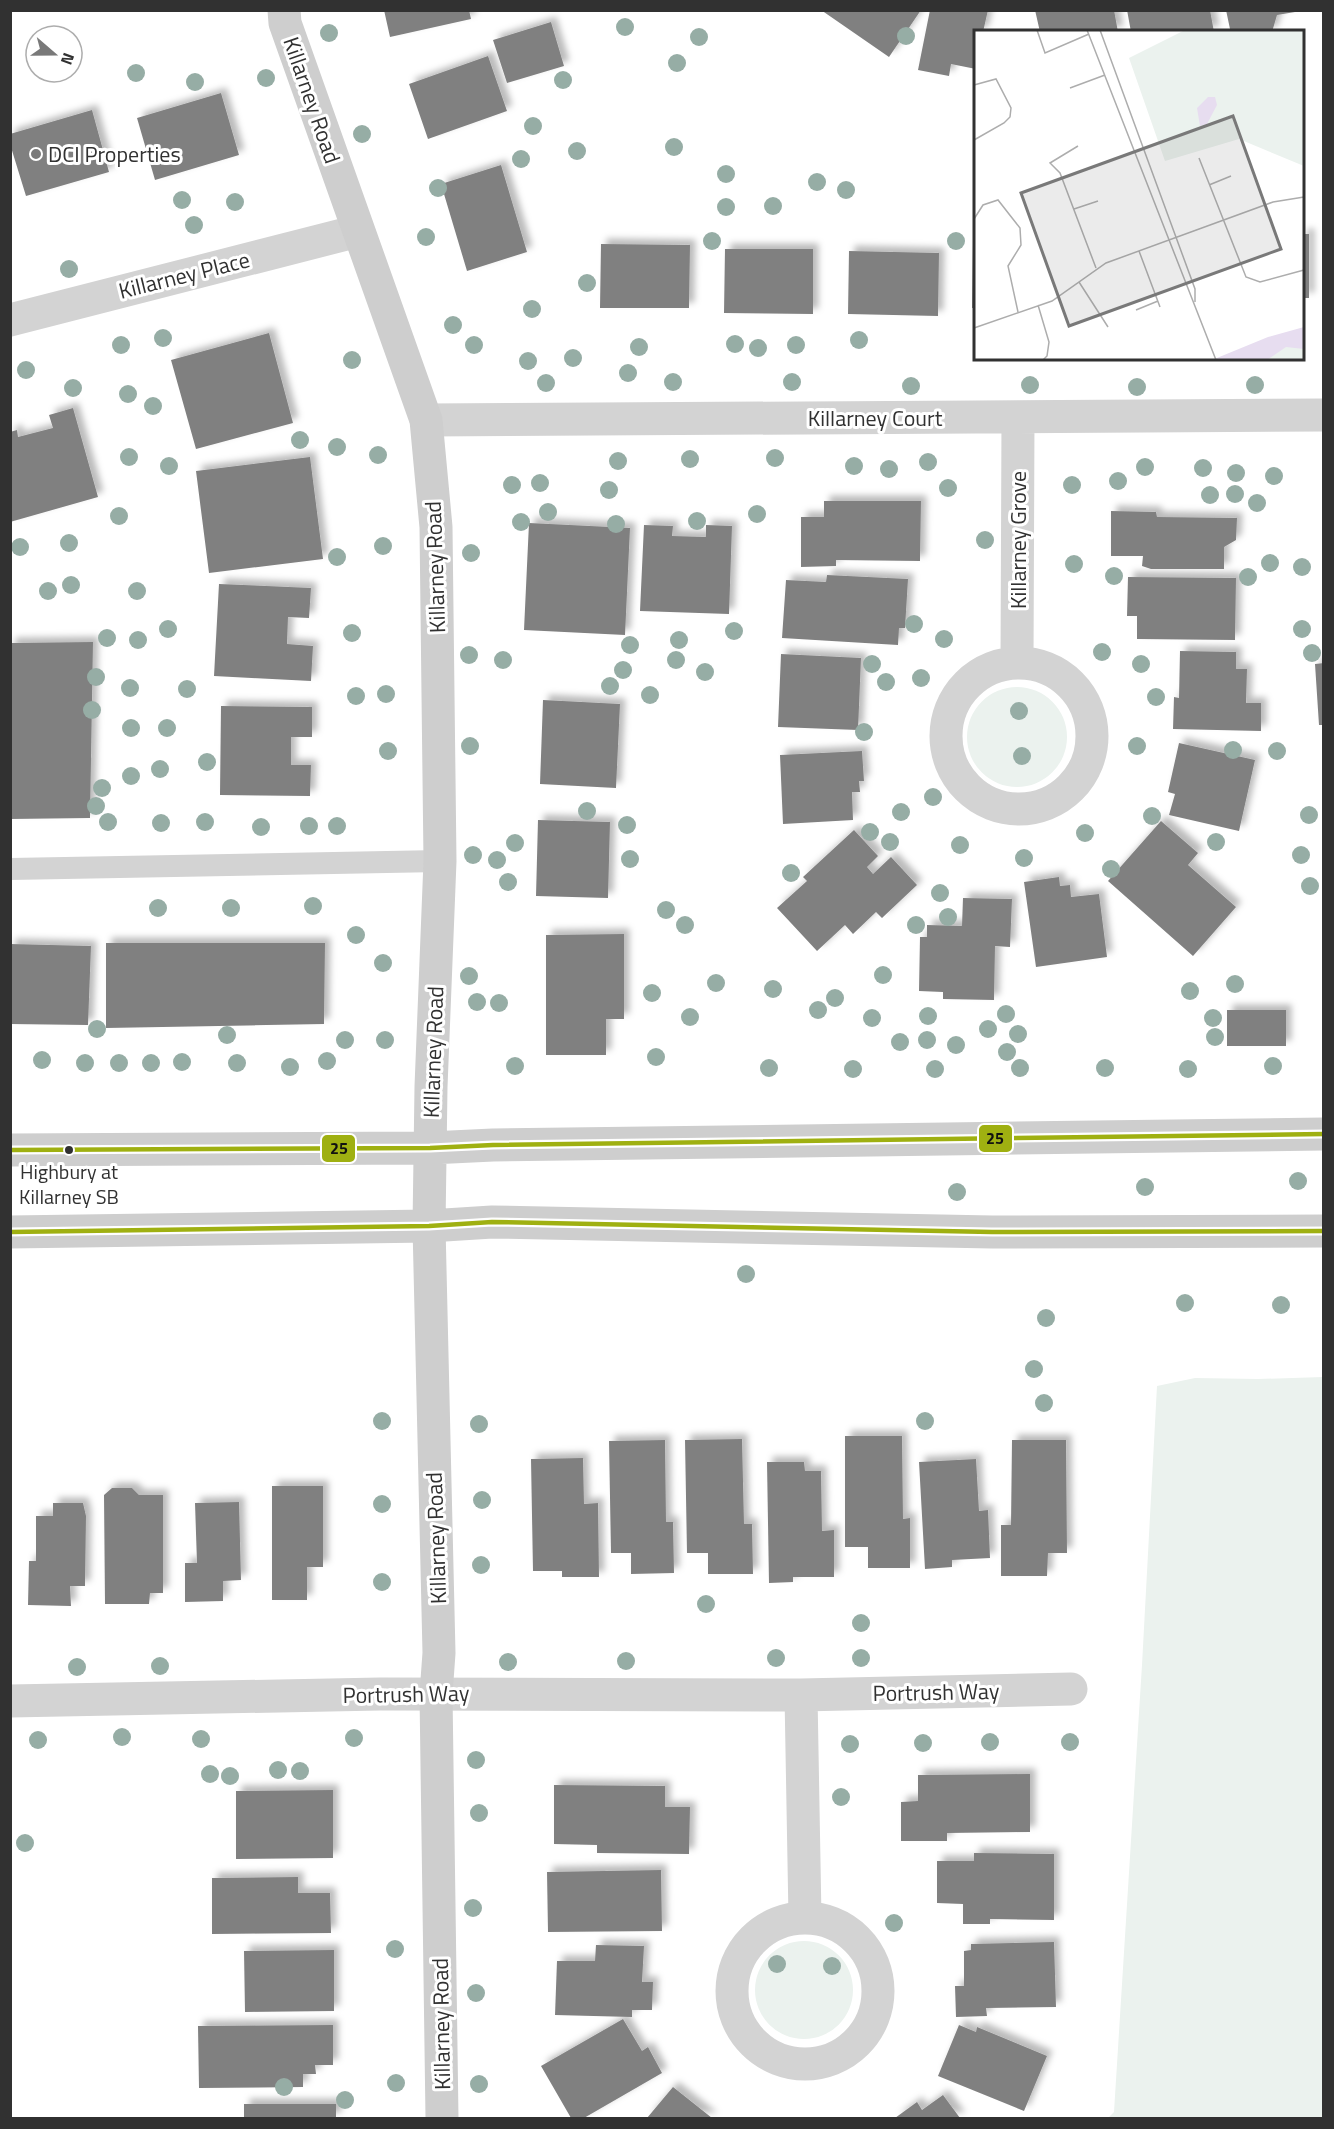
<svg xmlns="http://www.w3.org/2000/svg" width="1334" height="2129" viewBox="0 0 1334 2129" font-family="'Titillium Web',sans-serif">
	<defs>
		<filter id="shadow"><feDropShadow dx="5.5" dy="-5.5" stdDeviation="3" flood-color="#0004"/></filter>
	</defs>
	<rect width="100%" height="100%" fill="#fff"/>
	<path fill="#ebf2ee" d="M967 737a50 50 0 1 1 100 0a50 50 0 1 1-100 0Z
		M1323,1377V2118H1108L1114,2112L1142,1665L1157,1386L1195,1378L1258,1379Z
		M755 1990a49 49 0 1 1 98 0a49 49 0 1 1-98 0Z"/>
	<path fill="#808080" filter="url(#shadow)" d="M384,10H469L471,19L390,37Z
		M821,10H921L889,57Z
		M930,10H988L983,32H976V69L951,64L949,76L918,70Z
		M1035,10H1114L1118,32H1040Z
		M1127,10H1210L1214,32H1131Z
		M1226,10H1295V12L1277,15L1272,32H1232L1230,29Z
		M551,22L564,66L507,83L493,40Z
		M488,56L507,111L428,139L409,84Z
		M221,93L239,155L155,180L137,118Z
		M92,110L109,172L26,196L10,144V134Z
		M501,165L527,252L467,271L441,184Z
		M1302,234H1309V298H1302Z
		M601,244L690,245L689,308H600Z
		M973,244H976V308H972Z
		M725,249H813V314L724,313Z
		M849,251L939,253L938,316L848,314Z
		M269,333L293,423L196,449L171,360Z
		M73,408L98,497L10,522V432L17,430L18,437L53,428L49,415Z
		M310,457L323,559L209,573L196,471Z
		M824,501H921L920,561L836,560V566L801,567V517H824Z
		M1111,511L1156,512L1157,517L1237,518L1236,540L1224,547V569H1151L1142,566L1143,556H1111Z
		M529,523L630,528L625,635L524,630Z
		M644,525L673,526L672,536L706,537V525L732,526L729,614L640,611Z
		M827,575L908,579L905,628H899L898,645L782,638L786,580L826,582Z
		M1128,577L1236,578L1235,640L1137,639V616H1127Z
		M219,584L311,588L309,618L288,617L287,644L313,646L311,681L214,676Z
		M93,642L90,818L10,819V643Z
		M1180,651L1236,652V669H1247L1246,703H1261V731L1173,729L1174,697L1179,698Z
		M781,654L861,658L858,730L778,727Z
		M1324,663V725H1319L1315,664Z
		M543,700L620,704L616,788L540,784Z
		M221,706L312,707V737H291V765H311L310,796L220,795Z
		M1179,743L1255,760L1239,831L1169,815L1175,794L1168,792Z
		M862,751L864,781H859L860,792H852L853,820L783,824L780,755Z
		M538,820L610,822L608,898L536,896Z
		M1161,821L1198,853L1188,865L1236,907L1193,956L1108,881Z
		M854,830L878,856L867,867L873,874L891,857L917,885L882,918L876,912L853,934L845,925L817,951L777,908L807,881L803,877Z
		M1059,877L1060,886L1070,885L1071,897L1099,894L1107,957L1036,967L1024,882Z
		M963,898L1012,899L1010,947L995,946L994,1000L943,999V992L919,991L920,937H927V925L962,926Z
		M624,934V1019H606V1055H546V935Z
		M106,943H325L324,1024L106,1028Z
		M10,944L91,946L88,1025L10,1024Z
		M1227,1010H1286V1046H1227Z
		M845,1436H902L903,1519L910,1518V1568H868V1547H845Z
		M742,1439L744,1524H752L753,1574H708V1553H687L685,1440Z
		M665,1440L666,1522H673L674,1573L631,1574V1553H611L609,1441Z
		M1012,1440H1066L1067,1553H1048L1047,1576H1001V1525H1011Z
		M583,1458L584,1504L598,1503L599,1577H562V1571H533L531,1459Z
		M976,1459L979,1511L988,1510L990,1558L952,1560V1567L925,1569L919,1462Z
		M767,1462H804L805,1471H821L822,1531L834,1530V1577H793V1582L769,1583Z
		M272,1486H323V1567H307V1600H272Z
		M112,1488H132L139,1495H163V1593H150L149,1604H105L104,1495Z
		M239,1502L241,1580L223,1581V1601L185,1602V1563H197L195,1503Z
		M53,1503H83L86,1516L85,1586H70L71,1606L28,1605L29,1561H36V1516H53Z
		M1030,1774V1832L947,1833V1841H901V1802L918,1801V1775Z
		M554,1785L665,1786V1807H690L689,1854L597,1853V1845L554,1844Z
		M333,1790V1858L236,1859V1791Z
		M974,1853L1054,1854V1920L990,1919V1924H963V1904L937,1903V1861H974Z
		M661,1870L662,1931L548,1932L547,1872Z
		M298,1877V1893H330L331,1933L212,1934V1878Z
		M1054,1942L1056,2007L986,2008L987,2016L956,2017L955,1986H964V1951L971,1950V1944Z
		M596,1945L644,1946L642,1982H653L652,2010H632V2017L555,2015L557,1961H595Z
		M334,1950V2011L245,2012L244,1951Z
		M623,2019L642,2051L648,2047L662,2073L584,2118H571L541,2066Z
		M333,2025V2065H315L316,2074H303V2087L199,2088L198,2026Z
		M959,2025L976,2032L977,2027L1047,2056L1024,2111L938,2076Z
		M673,2087L712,2118H647Z
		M943,2095L960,2118H895L917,2102L922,2110Z
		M244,2104H336V2118H244Z"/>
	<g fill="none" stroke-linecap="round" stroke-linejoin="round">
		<path stroke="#d3d3d3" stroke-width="22" d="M10,869L440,861"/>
		<path stroke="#d3d3d3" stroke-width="33" d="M10,320L358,231
			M426,420L1324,415
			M1017,663L1018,418
			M946 736a73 73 0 1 1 146 0a73 73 0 1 1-146 0Z
			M801,1695L805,1918
			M10,1701L380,1694L801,1695L1071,1689
			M732 1991a73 73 0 1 1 146 0a73 73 0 1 1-146 0Z"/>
		<path stroke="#cecece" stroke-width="33" d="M284,10L285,23L426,420L436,527L440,861L431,1087L429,1226L439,1653L436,1694L442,2118
			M10,1150L430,1148L493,1145L1324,1134
			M10,1232L429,1226L492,1222L992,1232L1324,1231"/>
		<defs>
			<path id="bus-1" d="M10,1150L430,1148L493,1145L1324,1134
				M10,1232L429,1226L492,1222L992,1232L1324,1231"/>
		</defs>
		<use href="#bus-1" stroke="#fff" stroke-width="9"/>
		<use href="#bus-1" stroke="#9fb011" stroke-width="4.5"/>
	</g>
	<g fill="#96ada5">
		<circle cx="625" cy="27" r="9"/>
		<circle cx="329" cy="33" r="9"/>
		<circle cx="906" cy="36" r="9"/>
		<circle cx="699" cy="37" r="9"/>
		<circle cx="677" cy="63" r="9"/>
		<circle cx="136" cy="73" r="9"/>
		<circle cx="266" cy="78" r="9"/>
		<circle cx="563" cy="80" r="9"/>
		<circle cx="195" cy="82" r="9"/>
		<circle cx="533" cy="126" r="9"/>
		<circle cx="362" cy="134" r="9"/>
		<circle cx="674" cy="147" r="9"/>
		<circle cx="577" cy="151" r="9"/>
		<circle cx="521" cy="159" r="9"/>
		<circle cx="726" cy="174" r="9"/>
		<circle cx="817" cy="182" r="9"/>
		<circle cx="438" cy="188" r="9"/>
		<circle cx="846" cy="190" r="9"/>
		<circle cx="182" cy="200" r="9"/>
		<circle cx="235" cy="202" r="9"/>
		<circle cx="773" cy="206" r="9"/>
		<circle cx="726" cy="207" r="9"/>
		<circle cx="194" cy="225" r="9"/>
		<circle cx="426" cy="237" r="9"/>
		<circle cx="712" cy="241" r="9"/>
		<circle cx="956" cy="241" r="9"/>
		<circle cx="69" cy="269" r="9"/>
		<circle cx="587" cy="283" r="9"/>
		<circle cx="532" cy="309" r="9"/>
		<circle cx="453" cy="325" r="9"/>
		<circle cx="163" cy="338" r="9"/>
		<circle cx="859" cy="340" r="9"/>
		<circle cx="735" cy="344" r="9"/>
		<circle cx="121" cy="345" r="9"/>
		<circle cx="474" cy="345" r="9"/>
		<circle cx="796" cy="345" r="9"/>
		<circle cx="639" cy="347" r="9"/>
		<circle cx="758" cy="348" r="9"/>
		<circle cx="573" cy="358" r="9"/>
		<circle cx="352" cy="360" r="9"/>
		<circle cx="528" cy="361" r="9"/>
		<circle cx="26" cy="370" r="9"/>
		<circle cx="628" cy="373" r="9"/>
		<circle cx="673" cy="382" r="9"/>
		<circle cx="792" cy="382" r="9"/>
		<circle cx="546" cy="383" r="9"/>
		<circle cx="1030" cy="385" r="9"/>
		<circle cx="1255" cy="385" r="9"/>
		<circle cx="911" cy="386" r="9"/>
		<circle cx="1137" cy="387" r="9"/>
		<circle cx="73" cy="388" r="9"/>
		<circle cx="128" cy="394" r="9"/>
		<circle cx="153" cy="406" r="9"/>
		<circle cx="300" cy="440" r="9"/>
		<circle cx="337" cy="447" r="9"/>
		<circle cx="378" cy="455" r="9"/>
		<circle cx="129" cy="457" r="9"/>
		<circle cx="775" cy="458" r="9"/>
		<circle cx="690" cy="459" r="9"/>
		<circle cx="618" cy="461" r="9"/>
		<circle cx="928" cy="462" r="9"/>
		<circle cx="169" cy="466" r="9"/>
		<circle cx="854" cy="466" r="9"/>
		<circle cx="1145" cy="467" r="9"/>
		<circle cx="1203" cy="468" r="9"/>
		<circle cx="889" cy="469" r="9"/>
		<circle cx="1236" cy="473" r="9"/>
		<circle cx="1274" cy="476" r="9"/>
		<circle cx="1118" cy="481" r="9"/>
		<circle cx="540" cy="483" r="9"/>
		<circle cx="512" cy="485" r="9"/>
		<circle cx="1072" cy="485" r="9"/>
		<circle cx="948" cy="488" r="9"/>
		<circle cx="609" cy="490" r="9"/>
		<circle cx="1235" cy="494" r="9"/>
		<circle cx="1210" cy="495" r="9"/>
		<circle cx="1257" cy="503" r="9"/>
		<circle cx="548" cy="512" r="9"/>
		<circle cx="757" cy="514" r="9"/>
		<circle cx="119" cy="516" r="9"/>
		<circle cx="697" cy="521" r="9"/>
		<circle cx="521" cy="522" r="9"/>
		<circle cx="616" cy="524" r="9"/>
		<circle cx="985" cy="540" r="9"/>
		<circle cx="69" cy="543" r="9"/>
		<circle cx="383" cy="546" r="9"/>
		<circle cx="20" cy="547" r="9"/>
		<circle cx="471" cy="553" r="9"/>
		<circle cx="337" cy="557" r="9"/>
		<circle cx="1270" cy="563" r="9"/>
		<circle cx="1074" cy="564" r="9"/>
		<circle cx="1302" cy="567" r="9"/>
		<circle cx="1114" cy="576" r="9"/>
		<circle cx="1248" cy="577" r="9"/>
		<circle cx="71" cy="585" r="9"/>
		<circle cx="48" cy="591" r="9"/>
		<circle cx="137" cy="591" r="9"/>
		<circle cx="914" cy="624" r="9"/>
		<circle cx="168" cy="629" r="9"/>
		<circle cx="1302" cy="629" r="9"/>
		<circle cx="734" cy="631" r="9"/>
		<circle cx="352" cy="633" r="9"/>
		<circle cx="107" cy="638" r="9"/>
		<circle cx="944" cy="639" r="9"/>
		<circle cx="138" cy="640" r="9"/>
		<circle cx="679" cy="640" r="9"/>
		<circle cx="630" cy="645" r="9"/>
		<circle cx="1102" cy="652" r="9"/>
		<circle cx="1312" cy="653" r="9"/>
		<circle cx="469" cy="655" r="9"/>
		<circle cx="503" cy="660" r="9"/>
		<circle cx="676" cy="660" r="9"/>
		<circle cx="872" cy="664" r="9"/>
		<circle cx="1141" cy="664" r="9"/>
		<circle cx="623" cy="670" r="9"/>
		<circle cx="705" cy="672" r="9"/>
		<circle cx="96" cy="677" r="9"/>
		<circle cx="921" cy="678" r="9"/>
		<circle cx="886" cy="682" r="9"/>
		<circle cx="610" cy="686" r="9"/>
		<circle cx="130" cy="688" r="9"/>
		<circle cx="187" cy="689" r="9"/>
		<circle cx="386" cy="694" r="9"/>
		<circle cx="650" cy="695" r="9"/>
		<circle cx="356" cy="696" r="9"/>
		<circle cx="1156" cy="697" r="9"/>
		<circle cx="92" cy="710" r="9"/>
		<circle cx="1019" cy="711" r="9"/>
		<circle cx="131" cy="728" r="9"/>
		<circle cx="167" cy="728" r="9"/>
		<circle cx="864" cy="732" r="9"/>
		<circle cx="470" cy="746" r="9"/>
		<circle cx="1137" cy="746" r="9"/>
		<circle cx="1233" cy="750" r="9"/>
		<circle cx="388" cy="751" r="9"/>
		<circle cx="1277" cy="751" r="9"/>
		<circle cx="1022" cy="756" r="9"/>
		<circle cx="207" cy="762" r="9"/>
		<circle cx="160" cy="769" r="9"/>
		<circle cx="131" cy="776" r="9"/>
		<circle cx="102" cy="788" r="9"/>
		<circle cx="933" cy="797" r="9"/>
		<circle cx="96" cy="806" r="9"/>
		<circle cx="587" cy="811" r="9"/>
		<circle cx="901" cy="812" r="9"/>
		<circle cx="1309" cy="815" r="9"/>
		<circle cx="1152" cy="816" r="9"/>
		<circle cx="108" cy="822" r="9"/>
		<circle cx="205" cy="822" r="9"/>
		<circle cx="161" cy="823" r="9"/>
		<circle cx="627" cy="825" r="9"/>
		<circle cx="309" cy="826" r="9"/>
		<circle cx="337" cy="826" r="9"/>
		<circle cx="261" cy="827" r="9"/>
		<circle cx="870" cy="832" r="9"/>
		<circle cx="1085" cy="833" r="9"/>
		<circle cx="890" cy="842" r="9"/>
		<circle cx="1216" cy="842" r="9"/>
		<circle cx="515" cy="843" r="9"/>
		<circle cx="960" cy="845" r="9"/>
		<circle cx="473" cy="855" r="9"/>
		<circle cx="1301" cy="855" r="9"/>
		<circle cx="1024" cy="858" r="9"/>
		<circle cx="630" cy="859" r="9"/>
		<circle cx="497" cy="860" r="9"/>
		<circle cx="1111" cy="869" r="9"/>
		<circle cx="791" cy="873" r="9"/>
		<circle cx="508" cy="882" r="9"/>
		<circle cx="1310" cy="886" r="9"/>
		<circle cx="940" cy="893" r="9"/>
		<circle cx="313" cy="906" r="9"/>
		<circle cx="158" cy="908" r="9"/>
		<circle cx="231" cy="908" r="9"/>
		<circle cx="666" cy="910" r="9"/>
		<circle cx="948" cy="917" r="9"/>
		<circle cx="685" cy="925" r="9"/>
		<circle cx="916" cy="925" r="9"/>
		<circle cx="356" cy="935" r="9"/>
		<circle cx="383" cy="963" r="9"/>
		<circle cx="883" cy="975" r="9"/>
		<circle cx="469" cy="976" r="9"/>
		<circle cx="716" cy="983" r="9"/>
		<circle cx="1235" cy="984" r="9"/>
		<circle cx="773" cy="989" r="9"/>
		<circle cx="1190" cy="991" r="9"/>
		<circle cx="652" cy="993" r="9"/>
		<circle cx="835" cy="998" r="9"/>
		<circle cx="477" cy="1002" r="9"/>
		<circle cx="499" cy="1003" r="9"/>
		<circle cx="818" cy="1010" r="9"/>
		<circle cx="1006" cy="1014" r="9"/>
		<circle cx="928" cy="1016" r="9"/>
		<circle cx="690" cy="1017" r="9"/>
		<circle cx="872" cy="1018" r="9"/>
		<circle cx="1213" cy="1018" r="9"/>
		<circle cx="97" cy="1029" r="9"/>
		<circle cx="988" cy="1029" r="9"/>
		<circle cx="1018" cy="1034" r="9"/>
		<circle cx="227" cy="1035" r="9"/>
		<circle cx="1215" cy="1037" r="9"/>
		<circle cx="345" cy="1040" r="9"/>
		<circle cx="385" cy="1040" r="9"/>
		<circle cx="927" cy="1040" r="9"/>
		<circle cx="900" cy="1042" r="9"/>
		<circle cx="956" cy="1045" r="9"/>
		<circle cx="1007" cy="1052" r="9"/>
		<circle cx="656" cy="1057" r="9"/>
		<circle cx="42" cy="1060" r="9"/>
		<circle cx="327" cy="1061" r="9"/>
		<circle cx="182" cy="1062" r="9"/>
		<circle cx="85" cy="1063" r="9"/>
		<circle cx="119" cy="1063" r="9"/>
		<circle cx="151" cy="1063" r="9"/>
		<circle cx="237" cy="1063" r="9"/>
		<circle cx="515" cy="1066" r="9"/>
		<circle cx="1273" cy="1066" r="9"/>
		<circle cx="290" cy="1067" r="9"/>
		<circle cx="769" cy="1068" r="9"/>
		<circle cx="1020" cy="1068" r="9"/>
		<circle cx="1105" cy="1068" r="9"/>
		<circle cx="853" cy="1069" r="9"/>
		<circle cx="935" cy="1069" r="9"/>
		<circle cx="1188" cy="1069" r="9"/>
		<circle cx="1298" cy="1181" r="9"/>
		<circle cx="1145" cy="1187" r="9"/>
		<circle cx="957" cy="1192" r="9"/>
		<circle cx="746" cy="1274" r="9"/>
		<circle cx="1185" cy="1303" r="9"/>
		<circle cx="1281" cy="1305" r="9"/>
		<circle cx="1046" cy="1318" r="9"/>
		<circle cx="1034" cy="1369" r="9"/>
		<circle cx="1044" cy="1403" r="9"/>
		<circle cx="382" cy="1421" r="9"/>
		<circle cx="925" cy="1421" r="9"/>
		<circle cx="479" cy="1424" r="9"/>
		<circle cx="482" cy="1500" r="9"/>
		<circle cx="382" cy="1504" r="9"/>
		<circle cx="481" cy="1565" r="9"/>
		<circle cx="382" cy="1582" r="9"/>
		<circle cx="706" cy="1604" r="9"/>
		<circle cx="861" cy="1623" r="9"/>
		<circle cx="776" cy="1658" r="9"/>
		<circle cx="861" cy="1658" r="9"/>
		<circle cx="626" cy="1661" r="9"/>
		<circle cx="508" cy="1662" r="9"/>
		<circle cx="160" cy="1666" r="9"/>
		<circle cx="77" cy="1667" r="9"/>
		<circle cx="122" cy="1737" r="9"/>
		<circle cx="354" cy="1738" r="9"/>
		<circle cx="201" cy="1739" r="9"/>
		<circle cx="38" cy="1740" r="9"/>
		<circle cx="990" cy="1742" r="9"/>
		<circle cx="1070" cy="1742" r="9"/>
		<circle cx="923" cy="1743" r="9"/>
		<circle cx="850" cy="1744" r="9"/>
		<circle cx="476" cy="1760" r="9"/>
		<circle cx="278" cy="1770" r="9"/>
		<circle cx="300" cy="1771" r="9"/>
		<circle cx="210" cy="1774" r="9"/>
		<circle cx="230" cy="1776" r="9"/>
		<circle cx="841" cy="1797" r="9"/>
		<circle cx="479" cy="1813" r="9"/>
		<circle cx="25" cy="1843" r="9"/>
		<circle cx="473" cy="1908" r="9"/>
		<circle cx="894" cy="1923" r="9"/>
		<circle cx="395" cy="1949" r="9"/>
		<circle cx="777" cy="1964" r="9"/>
		<circle cx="832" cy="1966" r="9"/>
		<circle cx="476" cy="1993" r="9"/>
		<circle cx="396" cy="2083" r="9"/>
		<circle cx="479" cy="2084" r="9"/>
		<circle cx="284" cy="2087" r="9"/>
		<circle cx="345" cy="2100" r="9"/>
	</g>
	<circle fill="#797979" stroke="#fff" stroke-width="2" cx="36" cy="154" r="6"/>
	<circle fill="#313131" stroke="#fff" stroke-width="2" cx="69" cy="1150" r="5"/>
	<g text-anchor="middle" stroke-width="6" stroke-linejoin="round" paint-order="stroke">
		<g font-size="20" fill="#313131" stroke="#fff">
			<text x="69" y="1179">Highbury at<tspan x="69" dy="25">Killarney SB</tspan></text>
		</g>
		<g font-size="22" fill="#313131" stroke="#fff">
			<text transform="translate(312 100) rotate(71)" y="8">Killarney Road</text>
			<text transform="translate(184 275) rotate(-14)" y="8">Killarney Place</text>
			<text x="875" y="426">Killarney Court</text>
			<text transform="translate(1018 540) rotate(-90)" y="8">Killarney Grove</text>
			<text transform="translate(435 567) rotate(-92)" y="8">Killarney Road</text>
			<text transform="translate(433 1052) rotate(-88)" y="8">Killarney Road</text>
			<text transform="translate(436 1538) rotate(-92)" y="8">Killarney Road</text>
			<text transform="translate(936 1692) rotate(-1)" y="8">Portrush Way</text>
			<text transform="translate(406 1694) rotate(-1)" y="8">Portrush Way</text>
			<text transform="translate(441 2024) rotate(-91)" y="8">Killarney Road</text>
		</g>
		<g font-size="22" fill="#313131" stroke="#fff" text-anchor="start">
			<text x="48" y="162">DCI Properties</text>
		</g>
	</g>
	<g transform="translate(974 30)">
		<rect width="330" height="330" fill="#fff"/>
		<path d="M211,0H330V136L265,109L191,131L155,28ZM313,315L330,316V330H289Z" fill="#ebf2ee"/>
		<path d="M234,67H241L243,75L233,94L226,96L223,78ZM330,297V319L312,317L293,330H238L294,307Z" fill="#e7ddf0"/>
		<path fill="none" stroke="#adadad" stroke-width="1.5" d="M63,0L71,23L115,4M113,0L242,330M126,0L221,259V272M0,55L22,49L37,78L36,87L30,93L0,110M96,58L131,45M104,116L76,133L86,143L122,238M225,128L272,247L286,252L330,240M235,155L257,146M100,179L124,171M0,189L9,175L24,170L46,198L47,215L34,236L44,282M165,221L186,277M105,252L134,297M64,275L75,312L73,326L69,330M162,280L184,271M0,298L78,271L132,233L299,172L330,167"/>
		<path fill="#797979" fill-opacity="0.15" stroke="#797979" stroke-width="3" d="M259,86L307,219L95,296L47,163Z"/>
		<rect width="330" height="330" fill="none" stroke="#313131" stroke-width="3"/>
	</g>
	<g stroke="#fff" stroke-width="2">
		<rect x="978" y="1124" width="35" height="29" rx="6" fill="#9fb011"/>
		<rect x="321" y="1134" width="35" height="29" rx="6" fill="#9fb011"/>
	</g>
	<g font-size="16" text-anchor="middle" font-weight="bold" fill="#111">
		<text x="995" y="1144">25</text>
		<text x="339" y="1154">25</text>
	</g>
	<rect width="1334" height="2129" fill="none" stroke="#313131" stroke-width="24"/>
	<g transform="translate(54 54) rotate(110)"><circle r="28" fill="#ffffff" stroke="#adadad" stroke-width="1.5"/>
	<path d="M0-4.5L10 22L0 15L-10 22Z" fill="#797979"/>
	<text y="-9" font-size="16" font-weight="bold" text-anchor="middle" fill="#313131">N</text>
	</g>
</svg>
